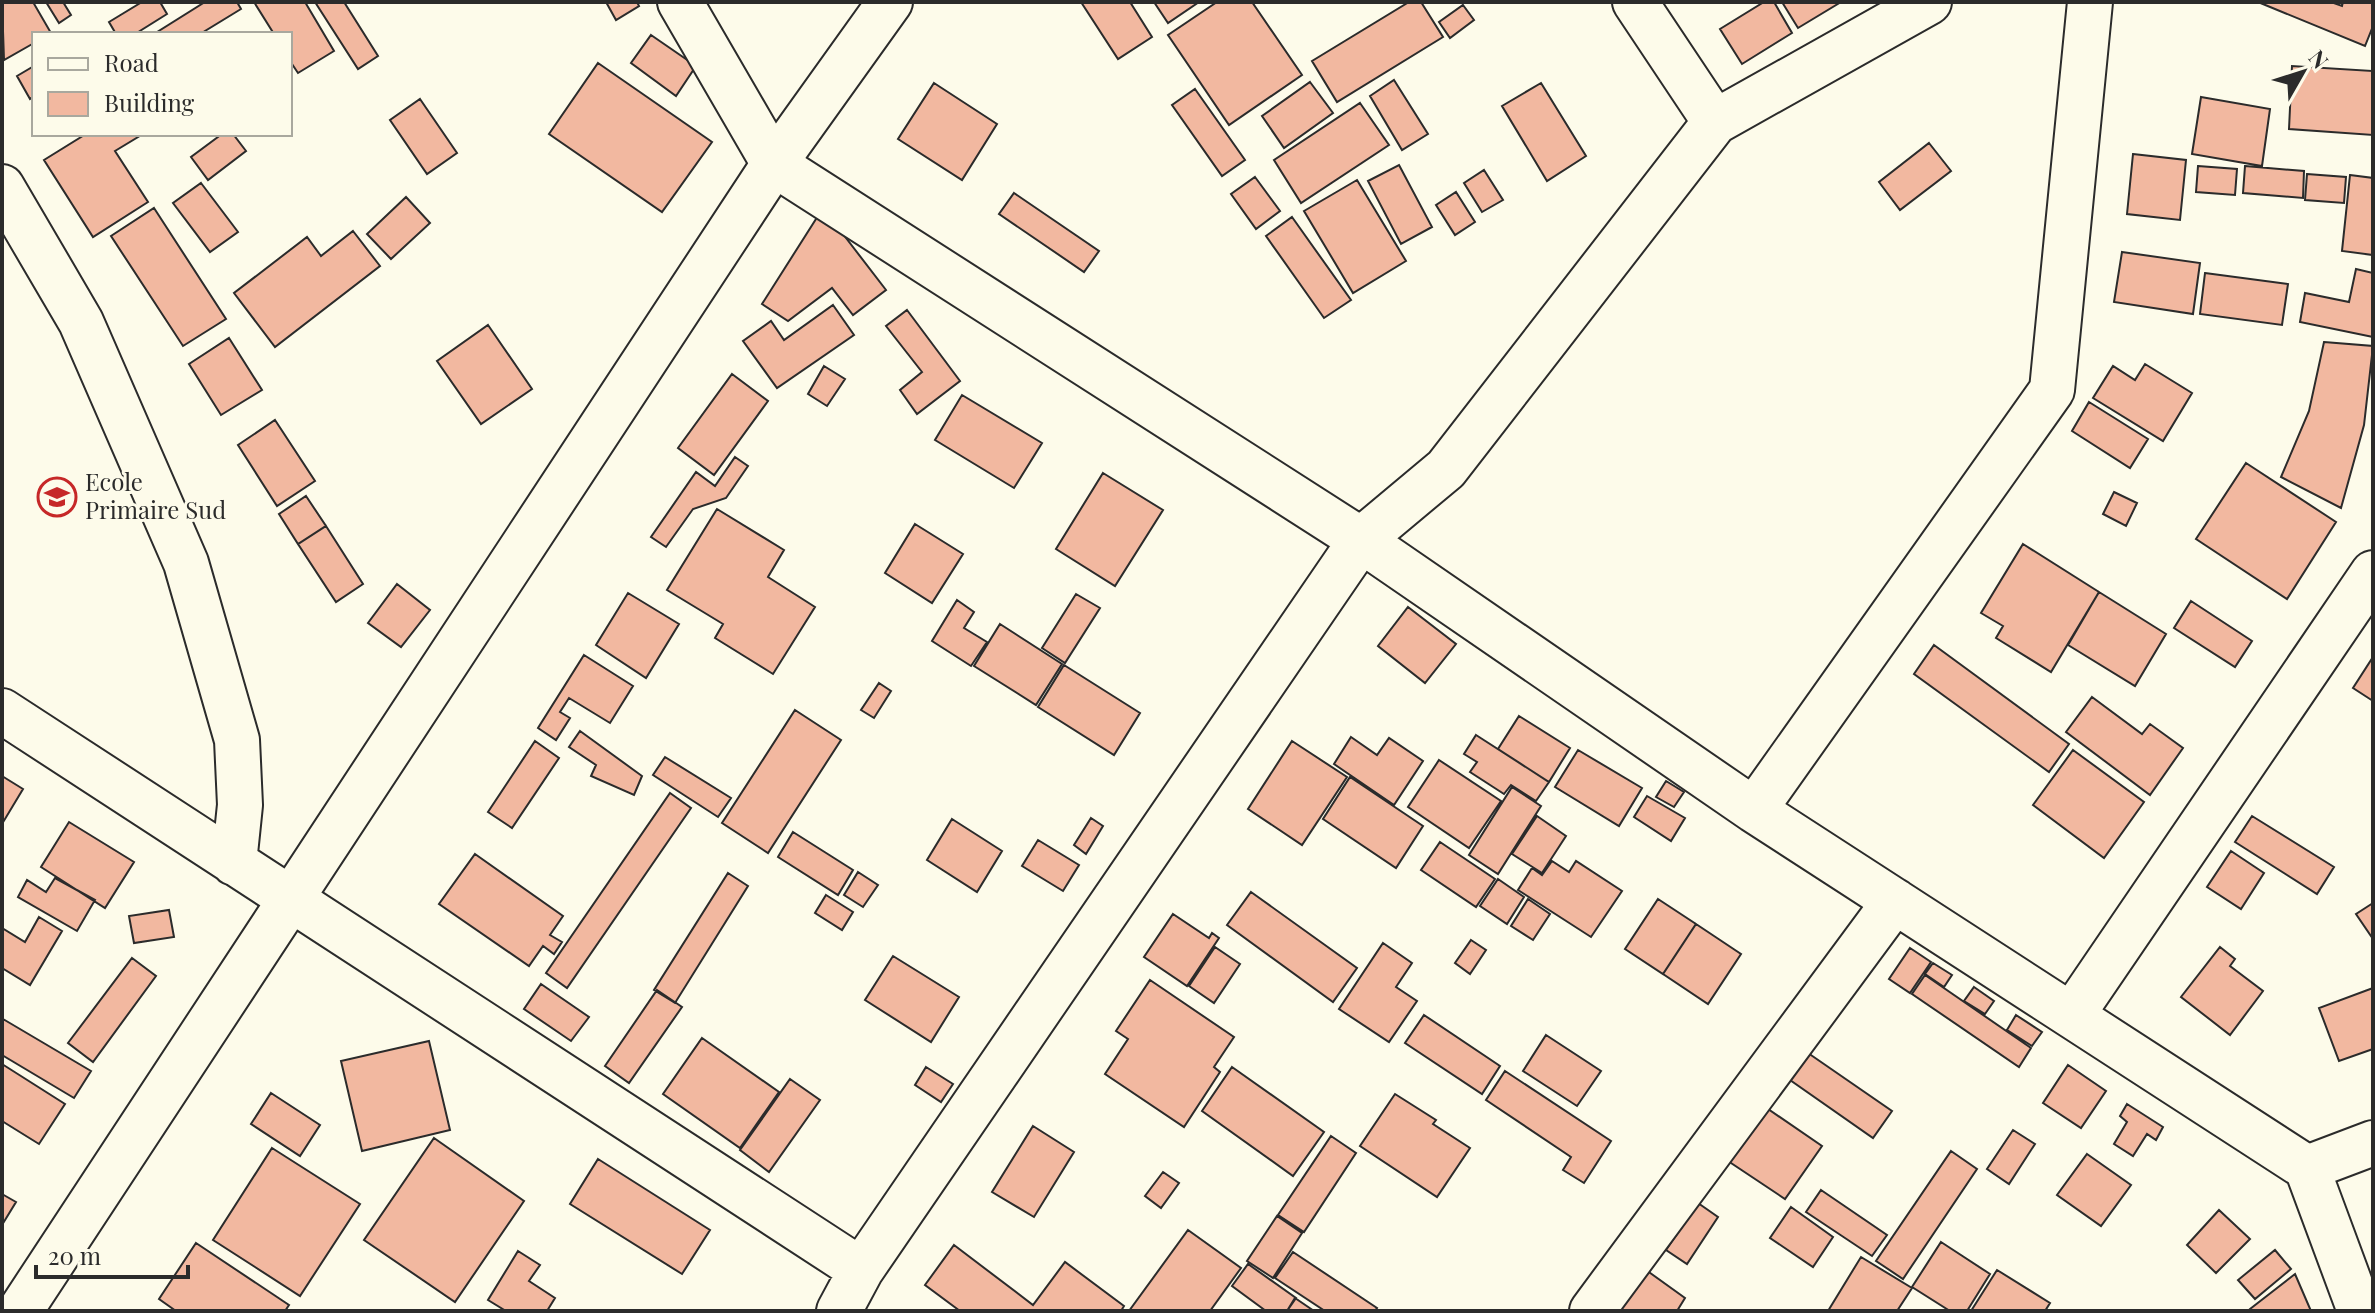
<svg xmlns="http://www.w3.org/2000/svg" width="2375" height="1313" viewBox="0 0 2375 1313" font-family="'Playfair Display',serif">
	<rect width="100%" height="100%" fill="#fdfbea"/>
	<path fill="#f2b8a0" stroke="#2b2b2b" stroke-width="2" d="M2,2H33L51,33L34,34V43L4,60Z
		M46,2H63L71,15L59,23Z
		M142,2H160L167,14L135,34H116L109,22Z
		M205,2H237L241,9L200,34H154Z
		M254,2H305L334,51L298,73L290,61V34H274Z
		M315,2H344L378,56L358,69Z
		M606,2H637L639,6L616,20Z
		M1081,2H1130L1152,37L1118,59Z
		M1154,2H1199L1168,23Z
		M1217,2H1252L1302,75L1229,125L1168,35Z
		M1409,2H1421L1443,37L1337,102L1312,61Z
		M1764,2H1774L1792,33L1742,64L1720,29Z
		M1782,2H1841L1798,28Z
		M2258,2H2331L2342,6L2343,2H2373V26L2365,46Z
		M1463,5L1474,20L1450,38L1439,22Z
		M651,35L696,66L676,96L631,63Z
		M2373,48V135L2289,129L2292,66L2372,71Z
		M598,63L712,142L662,212L549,134Z
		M34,66V96L30,99L17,76Z
		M1394,80L1428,134L1402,150L1370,96Z
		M1310,82L1333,113L1284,148L1262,116Z
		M934,83L997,124L962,180L898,139Z
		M1541,83L1586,156L1547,181L1502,106Z
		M1195,89L1245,160L1222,176L1172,105Z
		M2201,97L2270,109L2262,166L2192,154Z
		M420,99L457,153L427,174L390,120Z
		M1360,103L1389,145L1301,203L1274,160Z
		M86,134H143L115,151L148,202L93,237L44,160Z
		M222,134H233L246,151L208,180L191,157Z
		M1929,143L1951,171L1900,210L1879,182Z
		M2133,154L2186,160L2180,220L2127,214Z
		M1399,165L1432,227L1401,244L1368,181Z
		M2198,166L2237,169L2235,195L2196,192Z
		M2245,166L2304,171L2303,198L2243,193Z
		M1484,170L1503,200L1482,212L1464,183Z
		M2307,174L2346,177L2344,203L2305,200Z
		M2350,175L2373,178V255L2342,251Z
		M1255,177L1280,211L1256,229L1231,194Z
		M1357,180L1406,261L1353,293L1304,211Z
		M201,183L238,232L210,252L173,203Z
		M1456,192L1475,222L1455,235L1436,205Z
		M1014,193L1099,251L1084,272L999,214Z
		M406,197L430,223L391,259L367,234Z
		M154,208L226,319L183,346L111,236Z
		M823,208L886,290L853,315L832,288L788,321L762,304Z
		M1292,217L1351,300L1324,318L1266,236Z
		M353,231L380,266L275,347L234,293L307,237L321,256Z
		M2122,252L2200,263L2193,314L2114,302Z
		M2356,269L2373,273V337L2300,322L2305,293L2349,302Z
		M2205,273L2288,284L2282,325L2200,314Z
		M833,305L854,335L777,388L743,341L771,321L784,340Z
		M907,310L960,381L917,414L900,390L922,372L886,326Z
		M488,325L532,389L481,424L437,361Z
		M229,338L262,390L221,415L189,364Z
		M2324,342L2373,346L2364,425L2341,508L2281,477L2309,411Z
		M2145,364L2192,393L2163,441L2093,398L2113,366L2135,380Z
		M824,366L845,379L827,406L808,394Z
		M732,374L768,401L714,475L678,448Z
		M962,395L1042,443L1014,488L935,440Z
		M2089,402L2148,439L2130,468L2072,431Z
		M275,420L315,481L277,506L238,445Z
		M735,457L748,466L726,498L693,509L666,547L651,537L696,472L715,486Z
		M2246,463L2336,522L2287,599L2196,539Z
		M1103,473L1163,510L1115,586L1056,549Z
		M2114,492L2137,503L2126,526L2103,514Z
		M306,496L326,526L298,544L279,514Z
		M717,509L784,550L768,577L815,607L773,674L715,638L723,624L667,590Z
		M915,524L963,554L932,603L885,573Z
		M326,526L363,584L336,602L298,544Z
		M2023,544L2099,592L2051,672L1996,638L2003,626L1981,613Z
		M397,584L430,610L401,647L368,623Z
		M2099,592L2166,634L2135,686L2068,645Z
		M628,593L679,624L646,678L596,645Z
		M1076,594L1100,608L1065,663L1042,648Z
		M957,600L974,612L964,628L987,642L971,666L932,641Z
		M2191,601L2252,641L2235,667L2174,628Z
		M1408,607L1456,644L1425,683L1378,646Z
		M1000,624L1062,664L1036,705L974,666Z
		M1934,645L2069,744L2049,772L1914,674Z
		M584,655L633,686L610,723L569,698L560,712L570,718L556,740L538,728Z
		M2373,657V701L2353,688Z
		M1064,665L1140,713L1114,755L1038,707Z
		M879,683L891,691L874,718L861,710Z
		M2092,697L2142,734L2150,724L2183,748L2150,795L2066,732Z
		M795,710L841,740L768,853L722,823Z
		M1519,716L1570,748L1549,782L1498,749Z
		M580,731L642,776L634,795L591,776L596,765L569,747Z
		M1476,735L1549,782L1536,801L1511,785L1504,794L1470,772L1477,762L1464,754Z
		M1351,737L1377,755L1389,738L1423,761L1394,805L1334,764Z
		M535,741L559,758L512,828L488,812Z
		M1292,741L1347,777L1302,845L1248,809Z
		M1578,750L1642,788L1619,826L1555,787Z
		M2073,750L2144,802L2104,858L2033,805Z
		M665,757L731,798L718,817L653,775Z
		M1439,760L1501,801L1469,848L1408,807Z
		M2,776L23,789L2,824Z
		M1350,777L1423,826L1396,868L1323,819Z
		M1666,781L1684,792L1674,807L1656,797Z
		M1512,787L1541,806L1498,874L1469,855Z
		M670,793L691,808L567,988L546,973Z
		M1647,796L1685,818L1671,841L1634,817Z
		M1537,816L1566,836L1542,873L1512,854Z
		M2252,816L2334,867L2317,894L2235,842Z
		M1091,818L1103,826L1086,854L1074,845Z
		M952,819L1002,851L977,892L927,860Z
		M69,822L134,862L105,908L41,867Z
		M793,832L853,870L838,895L778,857Z
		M1038,840L1079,865L1063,891L1022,866Z
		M1440,842L1495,879L1476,907L1421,870Z
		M2231,851L2264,873L2241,909L2207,887Z
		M475,854L563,916L550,935L562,942L554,954L543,946L529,966L439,904Z
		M1552,861L1569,872L1576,861L1622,891L1591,937L1518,890L1532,868L1542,875Z
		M858,872L878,885L863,907L844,895Z
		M728,873L748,886L675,1003L654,990Z
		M55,878L95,900L77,931L18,897L27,880L46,892Z
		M1498,879L1524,897L1507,924L1480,906Z
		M1251,892L1357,968L1333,1002L1227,925Z
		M826,895L853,912L842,930L815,913Z
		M1528,899L1550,914L1533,940L1511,926Z
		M1658,899L1696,924L1663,974L1625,949Z
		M2373,903V939L2356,914Z
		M169,910L174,937L134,943L129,916Z
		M1173,914L1209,938L1212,933L1219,938L1187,986L1144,957Z
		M39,917L62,931L30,985L2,968V928L25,942Z
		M1696,924L1741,954L1708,1004L1663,974Z
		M1471,940L1486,950L1470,974L1455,963Z
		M1383,943L1412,963L1396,987L1417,1001L1389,1042L1339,1009Z
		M1215,947L1240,964L1214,1003L1189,986Z
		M2220,947L2235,959L2230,966L2263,991L2230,1035L2181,997Z
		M1910,948L1931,962L1910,993L1889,979Z
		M893,956L959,997L931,1042L865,1000Z
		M132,958L156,976L93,1062L68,1043Z
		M1933,963L1952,975L1944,987L1925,974Z
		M1925,975L2031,1048L2019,1067L1912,994Z
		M1150,980L1234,1037L1214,1067L1220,1072L1184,1127L1105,1074L1128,1039L1116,1031Z
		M541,984L589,1017L571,1041L524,1009Z
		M1974,987L1994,1001L1985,1014L1964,1001Z
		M2373,988V1049L2339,1061L2319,1008Z
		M657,990L682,1007L629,1083L605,1066Z
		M1424,1015L1500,1066L1482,1094L1405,1043Z
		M2016,1015L2042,1032L2032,1046L2007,1030Z
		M3,1019L91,1071L74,1098L2,1055Z
		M1546,1035L1601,1071L1577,1106L1523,1071Z
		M702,1038L779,1092L740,1148L663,1094Z
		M429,1041L450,1130L362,1151L341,1061Z
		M1808,1053L1892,1111L1873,1138L1790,1080Z
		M2,1064L65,1104L39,1144L2,1121Z
		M2068,1065L2106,1091L2081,1128L2043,1103Z
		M926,1067L953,1084L941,1102L915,1085Z
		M1232,1067L1324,1132L1293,1176L1202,1111Z
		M1505,1071L1611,1141L1584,1183L1563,1170L1571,1157L1486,1100Z
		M790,1079L820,1100L769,1172L740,1150Z
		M271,1093L320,1125L300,1156L251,1124Z
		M1395,1094L1436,1120L1433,1124L1470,1148L1437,1197L1360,1146Z
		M1755,1100L1822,1146L1785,1199L1719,1155Z
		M2127,1104L2163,1127L2156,1140L2147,1134L2133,1156L2114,1144L2127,1122L2120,1116Z
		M1033,1126L1074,1152L1034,1217L992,1192Z
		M2013,1130L2035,1144L2009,1184L1987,1169Z
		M1331,1136L1356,1153L1304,1232L1278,1215Z
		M434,1138L524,1201L455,1302L364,1240Z
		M272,1148L360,1204L300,1296L213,1240Z
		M1951,1151L1977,1169L1903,1279L1876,1261Z
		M2087,1154L2131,1185L2101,1226L2057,1195Z
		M598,1159L710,1230L682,1274L570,1204Z
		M1163,1172L1179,1183L1161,1208L1145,1196Z
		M1821,1190L1887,1235L1872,1256L1806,1212Z
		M2,1194L16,1202L2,1225Z
		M1698,1203L1718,1217L1687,1264L1666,1250Z
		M1791,1207L1833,1237L1813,1267L1770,1238Z
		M2219,1210L2250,1239L2216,1273L2187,1245Z
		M1277,1216L1302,1233L1273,1278L1247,1261Z
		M1188,1230L1241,1268L1210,1311H1129Z
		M1941,1242L1990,1274L1967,1311H1950L1912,1287Z
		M196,1243L289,1305L285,1311H176L159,1299Z
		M954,1245L1033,1305L1065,1262L1124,1306L1121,1311H960L925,1285Z
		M2275,1250L2291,1269L2255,1299L2238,1280Z
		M518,1251L540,1265L529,1281L555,1298L547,1311H506L488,1300Z
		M1293,1252L1377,1308L1375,1311H1325L1275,1278Z
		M1861,1257L1912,1288L1897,1311H1828Z
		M1248,1264L1296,1298L1287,1311H1266L1232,1286Z
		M1646,1270L1685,1298L1677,1311H1618Z
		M1997,1270L2050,1303L2045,1311H1971Z
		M2295,1274L2311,1311H2251L2250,1309Z
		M1295,1298L1314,1311H1287Z"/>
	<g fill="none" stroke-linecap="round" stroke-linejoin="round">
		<defs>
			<path id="minor" d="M680,2L774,164L1361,540L1754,810L2307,1168L2360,1311
				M1635,2L1715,122
				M2,187L81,322L186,563L237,740L240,805L234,863
				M2,711L861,1270
				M1754,810L2052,390L2090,2
				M2072,1015L2373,573
				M2307,1168L2373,1143
				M839,1311L861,1270L1361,540L1446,469L1715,122L1929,2
				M1592,1311L1895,901"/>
			<path id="secondary" d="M20,1311L774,164L890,2"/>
		</defs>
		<use href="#minor" stroke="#2b2b2b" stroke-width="48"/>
		<use href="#secondary" stroke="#2b2b2b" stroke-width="48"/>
		<use href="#minor" stroke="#fdfbea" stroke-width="44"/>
		<use href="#secondary" stroke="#fdfbea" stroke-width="44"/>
	</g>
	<defs>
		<symbol id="school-ring" viewBox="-11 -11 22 22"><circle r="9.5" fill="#fdfbea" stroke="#c62828" stroke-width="1.5"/><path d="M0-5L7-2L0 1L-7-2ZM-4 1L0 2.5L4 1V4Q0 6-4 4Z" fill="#c62828"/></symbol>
	</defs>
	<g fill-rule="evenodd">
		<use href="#school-ring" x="35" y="475" width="44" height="44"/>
	</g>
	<g text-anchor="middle" stroke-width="6" stroke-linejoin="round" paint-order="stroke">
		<g font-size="24" fill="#2b2b2b" stroke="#fdfbea" text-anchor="start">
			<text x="85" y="491">Ecole<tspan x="85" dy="28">Primaire Sud</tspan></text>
		</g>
	</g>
	<rect width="2375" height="1313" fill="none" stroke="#2b2b2b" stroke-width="8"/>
	<rect x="32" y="32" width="260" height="104" fill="#fdfbea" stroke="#a9a89e" stroke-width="2"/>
	<rect x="48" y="58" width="40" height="12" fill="#fdfbea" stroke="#a9a89e" stroke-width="2"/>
	<text x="104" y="72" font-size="24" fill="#2b2b2b">Road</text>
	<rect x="48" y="92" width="40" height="24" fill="#f2b8a0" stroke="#a9a89e" stroke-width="2"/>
	<text x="104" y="112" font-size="24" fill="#2b2b2b">Building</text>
	<g transform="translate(2303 72) rotate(51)" stroke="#fdfbea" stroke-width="6" paint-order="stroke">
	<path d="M0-6L14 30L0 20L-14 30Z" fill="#2b2b2b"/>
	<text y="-12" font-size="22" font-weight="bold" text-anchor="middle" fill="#2b2b2b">N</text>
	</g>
	<path d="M36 1265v12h152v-12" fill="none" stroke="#2b2b2b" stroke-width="4"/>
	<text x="48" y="1265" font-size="24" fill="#2b2b2b" stroke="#fdfbea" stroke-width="6" paint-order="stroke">20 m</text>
</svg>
